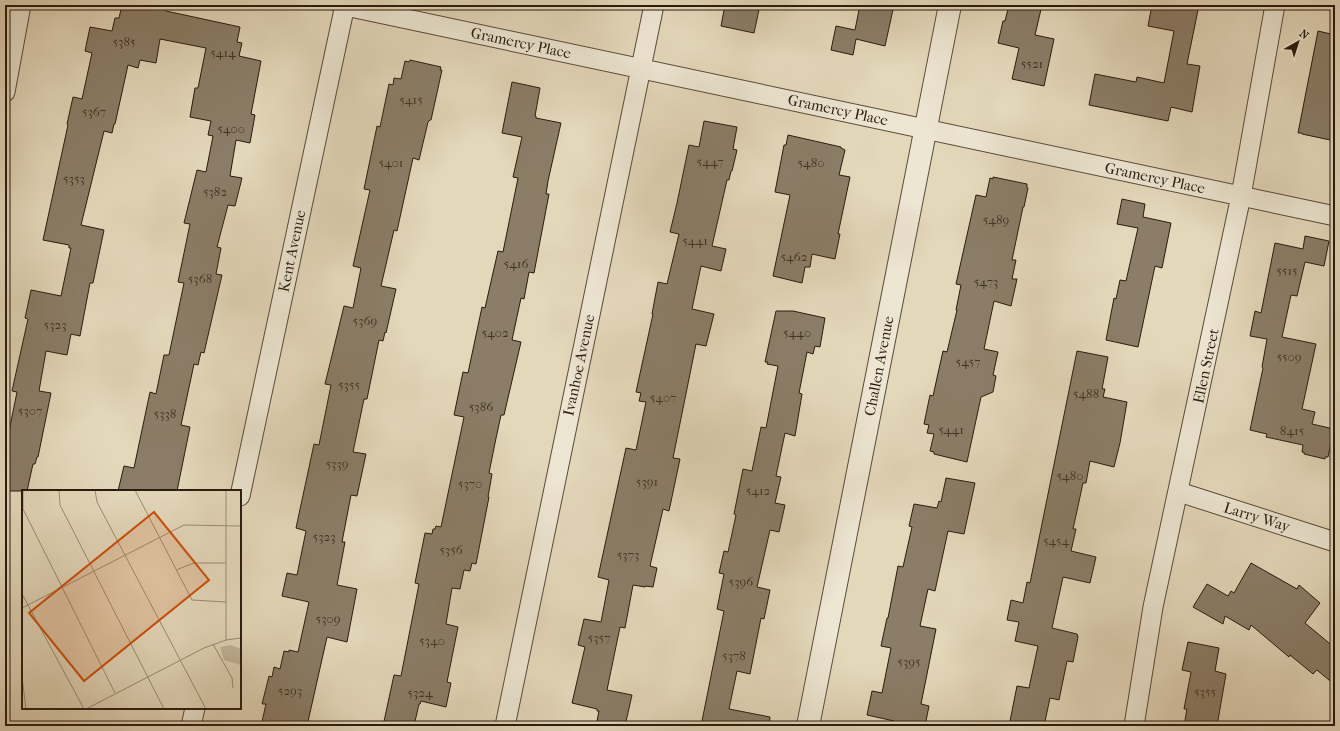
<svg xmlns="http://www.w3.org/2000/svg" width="1340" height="731" viewBox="0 0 1340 731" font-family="'IM FELL French Canon',serif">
	<rect width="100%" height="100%" fill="#e4d8bb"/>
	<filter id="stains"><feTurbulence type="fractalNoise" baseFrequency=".005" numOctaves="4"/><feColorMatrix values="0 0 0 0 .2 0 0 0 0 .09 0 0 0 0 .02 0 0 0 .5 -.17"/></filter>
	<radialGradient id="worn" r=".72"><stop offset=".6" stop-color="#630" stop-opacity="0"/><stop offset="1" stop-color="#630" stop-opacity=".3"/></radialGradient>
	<path fill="#8b7d68" stroke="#2a1b0f" d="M122,5H156L167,7L166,11L240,27L237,42L242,43L239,56L261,61L251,114L255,115L250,143L236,140L230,176L242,178L235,206L228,205L217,247L221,248L216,274L222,275L204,353L201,352L198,365L194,364L181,425L190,427L177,491H118L124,466L134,468L150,392L156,394L164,355H169L184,283L178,282L190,224L184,223L197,170L206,172L213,136L208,135L211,121L190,117L195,88H198L206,48L160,39L156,63L140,60L138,68L128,65L115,124H114L112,133L104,131L81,225L104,230L93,283H90L80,336L71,334L67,355L46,351L39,391L51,393L38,457H37L35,464H33L27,491H5V451L17,392L12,391L28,319L25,318L31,290L61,296L71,248H69V245L43,240L68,125L67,124L73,97L82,99L92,53L85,51L90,27L112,31L115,18H119Z
		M725,5H760L754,33L721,26Z
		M860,5H894L885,46L856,39L853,55L831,50L836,26L855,30Z
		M1009,5H1042L1035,35L1054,39L1044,86L1012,79L1019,48L998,43L1003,21H1005Z
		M1152,5H1199L1187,64L1200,66L1192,112L1171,107L1168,121L1089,105L1095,74L1136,82L1137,77L1164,83L1174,31L1148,26Z
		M1318,31L1335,35V141L1302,134V133H1298Z
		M410,60L441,67L440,70H442L431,120H430L428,122L419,160L413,158L397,231L394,230L381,286L396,289L386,333L385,332L383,341L379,340L367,399H364L353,452L366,454L357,496L351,495L342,542H345L337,585L357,589L347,642L327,637L307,726H261L266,704H262L269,676L272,677L274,667L280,669L284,651L289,652V650L298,652L309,602L282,596L287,573L297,575L306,531L296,528L314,444L319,445L331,385L325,384L344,306L353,308L361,268L353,266L370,190L364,189L377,126L380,127L389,84L393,85L394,78L401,79L405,61L409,62Z
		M512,82L540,88L535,116H536V118L561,123L548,181L546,194H549L534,273L529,272L524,299L521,298L512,340L521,342L504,415H501L495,443L489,473L492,474L488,497H489L476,564L472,563L470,571L464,570L460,589L452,588L446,624L458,627L447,682L451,683L446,707L421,701L420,704H419L414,726H383L394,675L401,676L419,584L415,583L425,533L432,534L433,529H435L436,526L441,527L464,417L454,415L463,372L468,373L482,307L485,308L498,251L503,252L518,178L513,177L522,137L502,133Z
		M704,121L737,127L733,149L737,150L732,171H731L729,180H727L712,246L726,249L721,271L701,266L692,309L714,314L706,346L696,344L673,458L680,459L669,511L663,509L650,566L657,568L653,587L645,586V587L633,585L625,628L620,627L607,690L632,695L625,726H596L599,711H597V709L572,703L585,647L578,645L584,619L601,622L609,580L598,577L626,448L636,450L646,402L639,401L641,393L636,392L653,314H652L658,282L667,284L679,234L670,232L677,203L689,145L699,147Z
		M788,135L841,147V148L845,150L839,175L850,177L838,234H840L835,259L812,254L810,267H805L802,283L773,276L790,195L775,192L784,145H786Z
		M993,177L1027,184V188H1028L1024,207H1023L1012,260H1016L1012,279H1017L1011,306L994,301L984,349L998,352L993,375L996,376L993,392L981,397L967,462L934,454V452L930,451L934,434L927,433L929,425L924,424L930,395L933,396L943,351L947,352L957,310H956L961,285L956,284L976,195L986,197L990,178L993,179Z
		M1122,199L1145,204L1143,217L1171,223L1162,268L1155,266L1138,347L1106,340L1114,298L1116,299L1120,280L1126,281L1138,228L1117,224Z
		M1305,236L1329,241L1324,266L1305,262L1297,296L1291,295L1282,337L1316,344L1302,409L1315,412L1312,424L1334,429L1328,457H1325V459L1304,454V452H1302L1303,445L1266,437L1267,434L1250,430L1263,368L1262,367L1267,339L1250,336L1255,311L1261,313L1275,243L1303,249Z
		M776,311H793L825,318L820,347L815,346L813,354L807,352L799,393L802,394L795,436L785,433L776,476L781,477L775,503L785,505L779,532L770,530L757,587L770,590L764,619L761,618L750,674L737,671L729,709L770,717L769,726H701L724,611L717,609L724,574L719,573L724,551L728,552L736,515L734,514L743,469L752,471L761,427L766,428L778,366L767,364L768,362H765Z
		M1077,351L1108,357L1102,389H1105L1103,397L1127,402L1120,443L1114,467L1090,461L1086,483H1083L1073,529H1076L1071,551L1096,557L1090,583L1063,577L1052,628L1077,634L1078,637L1073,662L1067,661L1059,700L1050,698L1044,726H1009L1017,686L1029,688L1038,646L1015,641L1019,622L1007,620L1011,600L1023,603L1027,582L1030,583Z
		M946,478L975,483L964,534L948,531L935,591L928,589L920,626L936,629L921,704L929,706L925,726H893L894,721L867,715L872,691L882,693L891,648L881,646L887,618H888L898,566L903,567L912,527L909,526L914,504L937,508L939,501L941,502Z
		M1251,563L1297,589L1299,585L1320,603L1305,623L1335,648V685L1317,670L1313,674L1290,655L1289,657L1251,625L1249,630L1225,616L1223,624L1193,607L1207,584L1228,596L1231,591L1234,593Z
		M1188,642L1219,648L1215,671L1226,674L1217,726H1184L1187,709H1184L1191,672L1182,670Z"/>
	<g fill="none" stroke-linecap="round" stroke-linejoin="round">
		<defs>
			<path id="minor" d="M341,5L1335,216
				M5,92L21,5
				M1179,492L1335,542
				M240,496L345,5
				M191,726L195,708
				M505,726L654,5
				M1134,726L1153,607L1241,196L1275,5"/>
			<path id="tertiary" d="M808,726L950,5"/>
		</defs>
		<use href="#minor" stroke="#584a3a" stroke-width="21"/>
		<use href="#tertiary" stroke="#584a3a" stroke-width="24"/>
		<use href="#minor" stroke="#ede6d3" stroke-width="19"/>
		<use href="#tertiary" stroke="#ede6d3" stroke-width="22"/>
	</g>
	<g text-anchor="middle" stroke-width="3" stroke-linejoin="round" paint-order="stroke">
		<g font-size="13" fill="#423425">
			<text x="124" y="46">5385</text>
			<text x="223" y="57">5414</text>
			<text x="1032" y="68">5521</text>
			<text x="411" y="104">5415</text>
			<text x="94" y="116">5367</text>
			<text x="231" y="133">5400</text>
			<text x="710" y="166">5447</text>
			<text x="391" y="167">5401</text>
			<text x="811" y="167">5480</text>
			<text x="74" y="183">5353</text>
			<text x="215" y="196">5382</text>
			<text x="996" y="224">5489</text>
			<text x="695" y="245">5441</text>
			<text x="794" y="261">5462</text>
			<text x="516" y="268">5416</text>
			<text x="1287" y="275">5515</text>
			<text x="200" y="283">5368</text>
			<text x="986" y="286">5473</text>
			<text x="365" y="325">5369</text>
			<text x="55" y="329">5323</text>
			<text x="495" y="337">5402</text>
			<text x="797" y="337">5440</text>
			<text x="1289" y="361">5509</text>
			<text x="968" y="366">5457</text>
			<text x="349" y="389">5355</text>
			<text x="1086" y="398">5488</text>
			<text x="663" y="402">5407</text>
			<text x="481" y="411">5386</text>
			<text x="30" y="415">5307</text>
			<text x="165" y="418">5338</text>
			<text x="951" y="434">5441</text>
			<text x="1292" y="435">8415</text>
			<text x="337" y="468">5339</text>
			<text x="1070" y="480">5480</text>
			<text x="647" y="486">5391</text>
			<text x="470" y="488">5370</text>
			<text x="758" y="495">5412</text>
			<text x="324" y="541">5323</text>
			<text x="1056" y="545">5454</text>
			<text x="451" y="554">5356</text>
			<text x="628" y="559">5373</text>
			<text x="741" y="586">5396</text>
			<text x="328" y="623">5309</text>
			<text x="599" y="642">5357</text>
			<text x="432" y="645">5340</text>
			<text x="734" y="660">5378</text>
			<text x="909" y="666">5395</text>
			<text x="290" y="695">5293</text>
			<text x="1205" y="696">5355</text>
			<text x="420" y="697">5324</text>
		</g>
		<g font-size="15" fill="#2a1b0f" stroke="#ede6d3">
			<text transform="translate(521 43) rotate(12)" y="5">Gramercy Place</text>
			<text transform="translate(838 110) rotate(12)" y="5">Gramercy Place</text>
			<text transform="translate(1155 178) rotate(12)" y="5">Gramercy Place</text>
			<text transform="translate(292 251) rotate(-78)" y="5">Kent Avenue</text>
			<text transform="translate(579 365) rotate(-78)" y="5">Ivanhoe Avenue</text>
			<text transform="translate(879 366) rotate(-79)" y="5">Challen Avenue</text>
			<text transform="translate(1206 366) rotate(-78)" y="5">Ellen Street</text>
			<text transform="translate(1257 517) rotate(17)" y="5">Larry Way</text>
		</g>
	</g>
	<g transform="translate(22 490)">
		<rect width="219" height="219" fill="#e4d8bb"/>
		<path d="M209,155L219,159V175L202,170L198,157Z" fill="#c4b89e"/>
		<path fill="none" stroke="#9a8c76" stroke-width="1" d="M1,0V19L93,203M37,0L38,15L142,219M73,0L75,12L184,219M113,0L170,110L204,112M154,80L172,73H204M0,104L62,219M0,118L162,35L219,36M204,150V0M191,154L210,188L211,198M0,187L4,219M64,219L182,158L204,150L219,148"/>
		<path fill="#cc500c" fill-opacity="0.15" stroke="#cc500c" stroke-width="2" d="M132,22L187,90L62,191L7,123Z"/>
		<rect width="219" height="219" fill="none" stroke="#2a1b0f" stroke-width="2"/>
	</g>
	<rect width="1340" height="731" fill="none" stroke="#e4d8bb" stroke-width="20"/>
	<rect x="6" y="6" width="1328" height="719" fill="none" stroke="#2a1b0f" stroke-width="2"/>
	<rect x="10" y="10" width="1320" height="711" fill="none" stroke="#2a1b0f"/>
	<g transform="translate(1298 42) rotate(39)" stroke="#ede6d3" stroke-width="3" paint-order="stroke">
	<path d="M0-3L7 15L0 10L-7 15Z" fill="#2a1b0f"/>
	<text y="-6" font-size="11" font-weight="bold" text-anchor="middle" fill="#2a1b0f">N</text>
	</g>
	<rect width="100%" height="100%" filter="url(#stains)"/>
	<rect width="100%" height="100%" fill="url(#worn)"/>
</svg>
